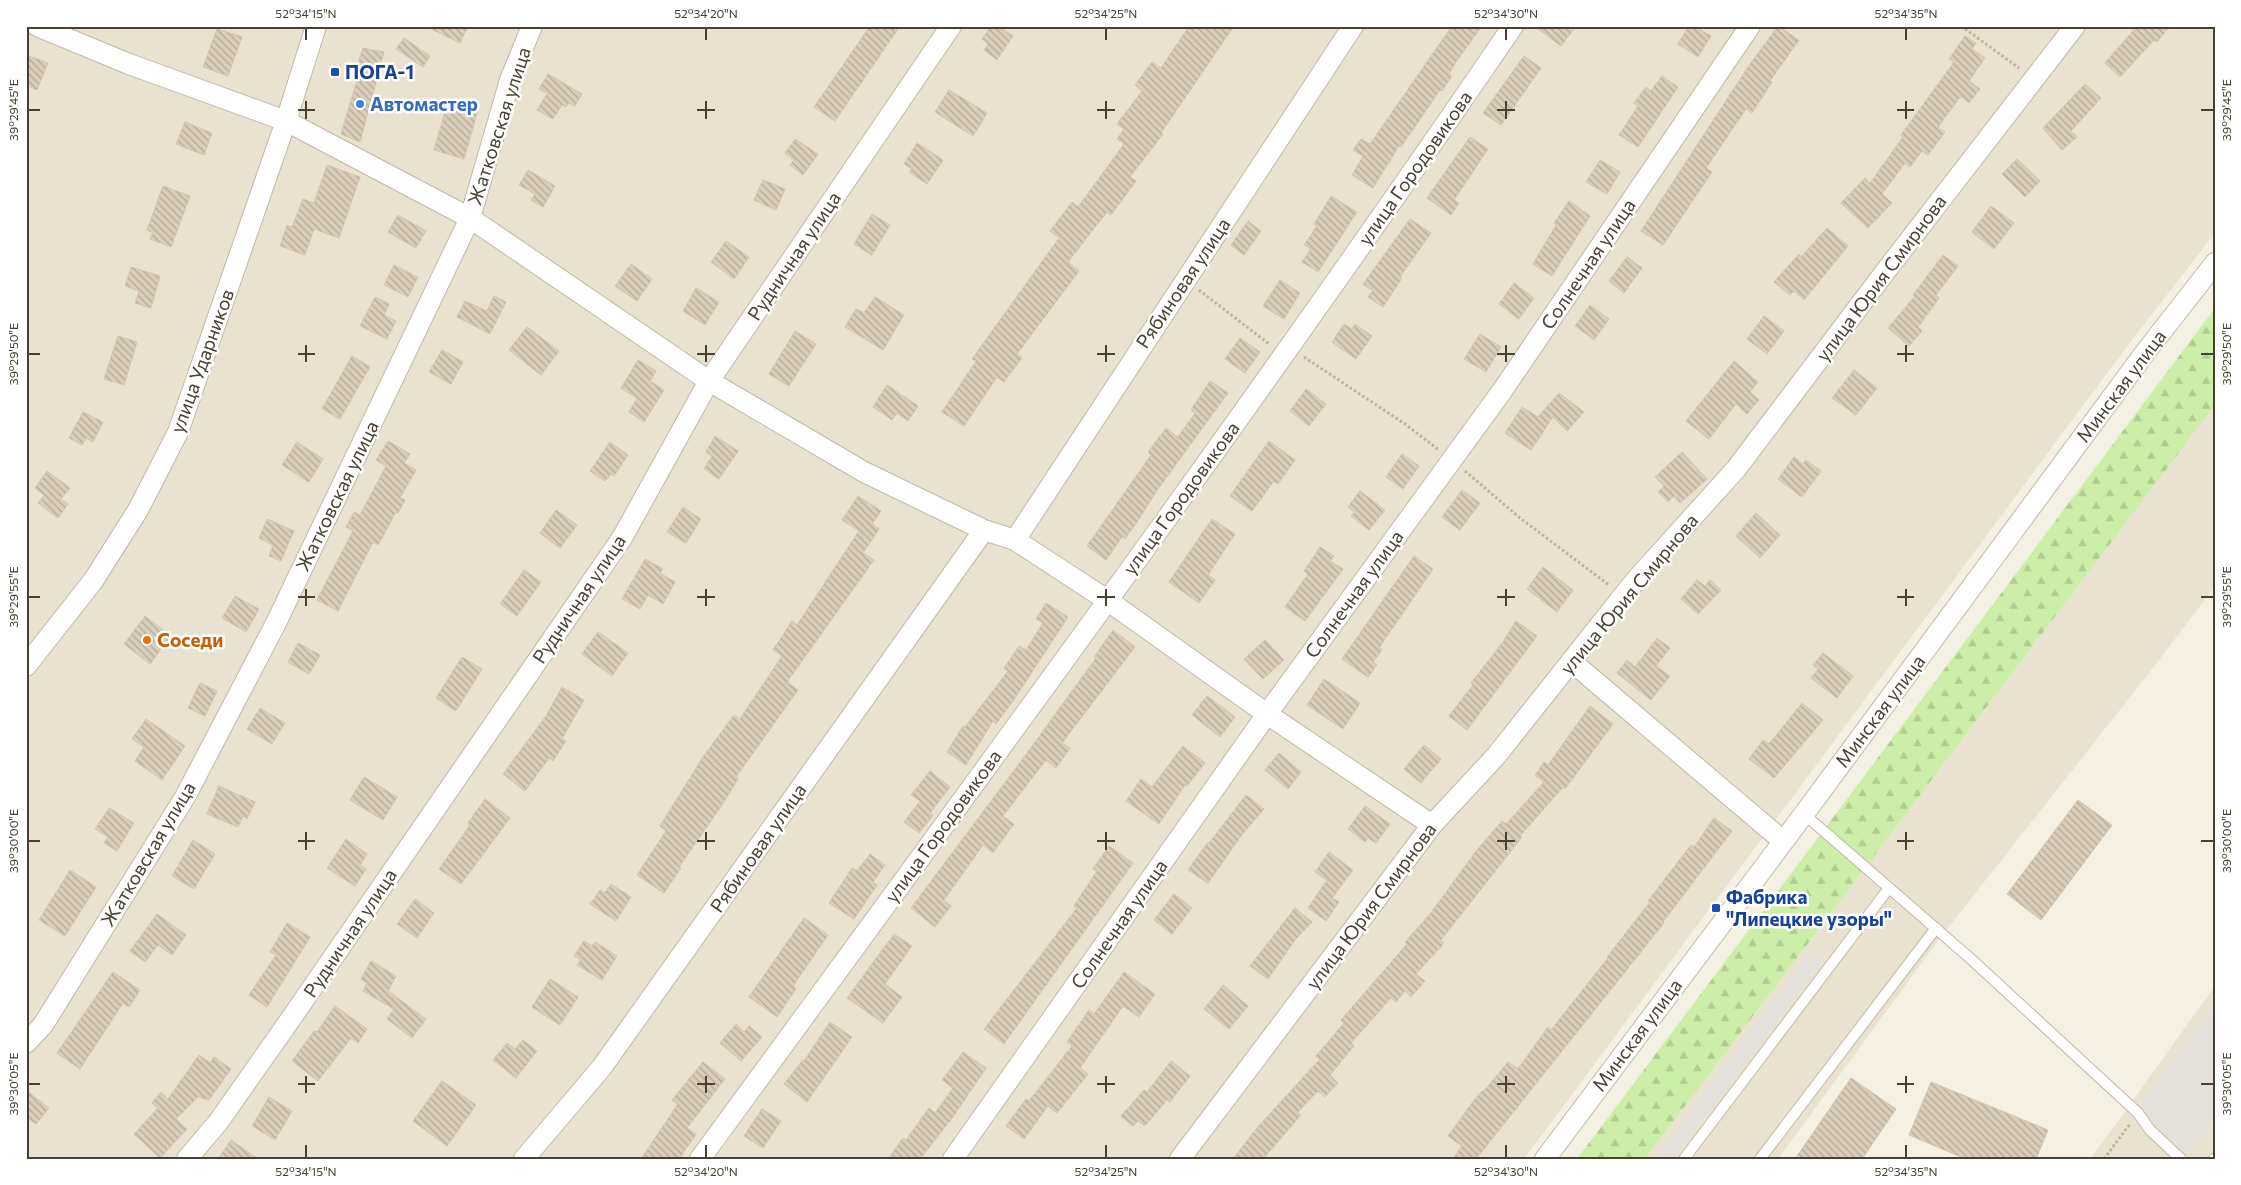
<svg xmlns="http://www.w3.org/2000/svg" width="2241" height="1185" viewBox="0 0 2241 1185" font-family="Commissioner,sans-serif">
	<defs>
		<pattern id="forest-firs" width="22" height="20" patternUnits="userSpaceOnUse" patternTransform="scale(1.25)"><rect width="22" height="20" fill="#cdeea8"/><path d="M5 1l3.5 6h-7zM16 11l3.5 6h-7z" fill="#b1cd91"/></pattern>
		<pattern id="building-back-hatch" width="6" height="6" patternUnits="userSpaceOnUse" patternTransform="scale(1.25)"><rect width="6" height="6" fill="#dacebb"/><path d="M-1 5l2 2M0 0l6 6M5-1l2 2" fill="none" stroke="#b3a999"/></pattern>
	</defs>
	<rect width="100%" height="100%" fill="#f4f0e4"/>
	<path fill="#e9e2d1" d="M26,26H2215V233L2125,349L1524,1159H26Z
		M2215,405V586L2156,664L1937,942L1778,1159H1645Z
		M2215,986V1159H2090L2124,1113Z"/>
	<path fill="url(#forest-firs)" d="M2215,308V405L1645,1159H1577Z"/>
	<path fill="#e4e1dd" d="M1814,947L1823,960L1673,1159H1655Z
		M2215,1006V1117L2189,1153L2137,1109Z"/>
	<path fill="url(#building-back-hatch)" stroke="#d3c4ab" d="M425,26H468L460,43Z
		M870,26H900L835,121L814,107Z
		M991,26H998L1013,36L997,60L984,50L988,44L982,39Z
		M1189,26H1234L1161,133L1163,134L1130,177L1136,181L1111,215L1107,212L1068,262L1079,271L1017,354L1022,358L1004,382L997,377L964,426L942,412L976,361L972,359L1059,238L1050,231L1072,202L1078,207L1124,144L1117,139L1124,129L1117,124L1142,91L1135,85L1152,62L1161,68Z
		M1452,26H1482L1456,62L1449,74L1452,76L1442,91L1440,90L1401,147L1399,146L1373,188L1352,175L1363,156L1353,150L1361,139L1370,144Z
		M1534,26H1576L1561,46Z
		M1689,26H1694L1711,36L1698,57L1678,44Z
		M1778,26L1799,40L1770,81L1772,82L1752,113L1746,109L1706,168L1712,172L1663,245L1641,231L1748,67Z
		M2137,26H2170L2157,42L2154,40L2120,77L2105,63Z
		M217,29L242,37L228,76L203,67Z
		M1965,36L1976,43L1972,49L1985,58L1969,81L1980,89L1969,103L1961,96L1938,127L1945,132L1928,155L1922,151L1910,167L1905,163L1882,194L1892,203L1868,228L1841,203L1865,178L1870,183L1903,137L1901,135L1954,62L1949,59Z
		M404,38L430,56L423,67L396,49Z
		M363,48L384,52L360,142L341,134L359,73L355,72Z
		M26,55L48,63L37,90L26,85Z
		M1524,56L1541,68L1501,125L1483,113Z
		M548,74L582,94L575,106L569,103L566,107L562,105L553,119L537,110L547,94L539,89Z
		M1662,76L1678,87L1638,147L1619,135L1638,106L1634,103L1646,87L1651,91Z
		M2085,84L2101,98L2071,131L2077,137L2062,150L2043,128Z
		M949,90L987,113L973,136L935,112Z
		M448,101L478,110L464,159L434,150Z
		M185,122L212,133L204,155L176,144Z
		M1470,137L1488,149L1454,200L1459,203L1451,215L1427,198Z
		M795,139L818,154L803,175L790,165L794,160L785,153Z
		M917,143L943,160L927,184L909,172L912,169L904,164Z
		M2017,159L2040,181L2025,197L2002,174Z
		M1600,160L1620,172L1607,194L1586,182Z
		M327,165L360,177L339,238L314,229L305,255L280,246L287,225L292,227L303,199L314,203Z
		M528,170L555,186L543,207L531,200L535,194L519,185Z
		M763,180L785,189L776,210L754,200Z
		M163,186L190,196L171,247L150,239L153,233L147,230Z
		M1331,196L1357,212L1318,272L1302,262L1311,249L1304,245L1317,226L1314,224Z
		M1569,201L1590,216L1552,276L1533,264L1556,225L1554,223Z
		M1991,206L2014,223L1994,249L1972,232Z
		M872,214L890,225L872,255L854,244Z
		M398,215L426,231L416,248L388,232Z
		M1410,219L1431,233L1400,277L1402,278L1383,307L1368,297L1373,291L1363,284Z
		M1248,221L1261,231L1244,255L1231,245Z
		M1827,228L1848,246L1804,300L1794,291L1790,295L1774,282L1799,254L1801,257Z
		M726,241L749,257L734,279L711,262Z
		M1943,255L1958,266L1936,295L1939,298L1918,327L1922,331L1909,346L1888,328L1915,296L1913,295Z
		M1627,257L1642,268L1624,293L1609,281Z
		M631,264L652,279L637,301L615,286Z
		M394,265L418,277L408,297L384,285Z
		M131,267L160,276L151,308L135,303L139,291L125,286Z
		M1280,280L1300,293L1284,319L1263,306Z
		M1514,283L1534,298L1519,319L1499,304Z
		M696,288L719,302L705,325L683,311Z
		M494,296L506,302L490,334L457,317L465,301L487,311Z
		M375,297L389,304L384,315L396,321L387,339L360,326Z
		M875,297L904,315L883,350L845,327L856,309L864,313Z
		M1590,305L1609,319L1594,340L1575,326Z
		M1764,316L1784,331L1767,354L1747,339Z
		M1344,324L1352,329L1355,324L1372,336L1356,359L1332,342Z
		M527,327L559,351L541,375L509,350Z
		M795,331L816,344L789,386L769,374Z
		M1480,334L1501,347L1486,372L1464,359Z
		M118,336L137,342L124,385L104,379Z
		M1240,338L1260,352L1245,373L1225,359Z
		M442,350L463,362L451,384L429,372Z
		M352,356L370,367L340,419L322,409Z
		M638,360L656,371L650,381L664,390L644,422L629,412L637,398L621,388Z
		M1734,361L1758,382L1750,392L1759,400L1747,414L1736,404L1709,439L1686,421Z
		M1854,370L1877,388L1856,415L1832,398Z
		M1210,381L1228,393L1158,489L1137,522L1125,539L1122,537L1106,560L1087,546L1151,455L1148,452L1166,428L1178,437L1195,413L1191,410Z
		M887,385L918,406L908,421L897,413L892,420L873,407Z
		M1306,389L1326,404L1309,426L1290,411Z
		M1559,393L1584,412L1567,431L1553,417L1531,450L1505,433L1522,407L1538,417Z
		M83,412L103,422L93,442L86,438L82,445L69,438Z
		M715,436L738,451L719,479L704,469L712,456L706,452Z
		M388,441L410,454L404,463L416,470L400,498L405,500L398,513L396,512L378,545L373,542L338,611L317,600L353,531L346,527L354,512L360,515L386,466L376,460Z
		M1269,441L1295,460L1278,484L1274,481L1252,511L1230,496Z
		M297,442L323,459L309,482L282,465Z
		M610,442L628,455L614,476L611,474L605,481L590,471Z
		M1682,452L1707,479L1680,503L1674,496L1668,502L1658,492L1664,486L1655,477Z
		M1402,454L1419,466L1403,489L1386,477Z
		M1794,457L1803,464L1806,460L1821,471L1802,497L1778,479Z
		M47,471L70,488L61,499L68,504L58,518L38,503L44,495L35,488Z
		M1462,490L1480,503L1460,530L1442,517Z
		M1360,491L1385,510L1369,530L1351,516L1354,512L1348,507Z
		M858,496L881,511L872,524L879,529L863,553L874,560L787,682L798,690L736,777L738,779L722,805L679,867L681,868L664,893L637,875L666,831L660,826L703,757L734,715L740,719L782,656L773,650L792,621L797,625L859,531L842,520Z
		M683,507L701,519L686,543L667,532Z
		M556,510L577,525L560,548L540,533Z
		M1756,513L1780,535L1760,558L1736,536Z
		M267,519L294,531L281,561L269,556L273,545L259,538Z
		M1212,519L1235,534L1208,575L1215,580L1199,603L1169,582Z
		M1320,547L1334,556L1330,561L1343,569L1305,621L1285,607L1308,574L1304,571Z
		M1414,556L1433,569L1379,648L1382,650L1373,662L1377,665L1368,677L1342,659Z
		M645,559L663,569L660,573L675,582L663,604L648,595L640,609L622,599Z
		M1543,567L1573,590L1557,612L1527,589Z
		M524,570L541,582L517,616L500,604Z
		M1697,580L1705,586L1710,580L1721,590L1698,614L1681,599Z
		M235,596L259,609L246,632L222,618Z
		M1046,603L1068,617L1013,701L996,724L993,721L966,765L947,752L963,726L965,727L1008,671L1004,668L1019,646L1026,650L1043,623L1036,619Z
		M145,616L171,636L150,664L124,644Z
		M1516,621L1537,636L1467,730L1449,716L1473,685L1471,683L1503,642Z
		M1113,630L1135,647L1062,743L1070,748L1056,768L1046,760L1003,816L1014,824L993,853L983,845L944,900L951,906L935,927L911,908L1030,749L1096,658L1094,657Z
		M598,632L628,653L612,676L582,654Z
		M1657,638L1670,648L1656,666L1670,676L1651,700L1617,673L1627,660L1635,667Z
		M1265,640L1284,660L1263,679L1244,659Z
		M298,643L320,655L309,674L288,662Z
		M1823,653L1853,676L1837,698L1811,678L1818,669L1813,665Z
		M462,657L482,669L456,711L436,698Z
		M1324,679L1360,703L1343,729L1307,705Z
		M200,683L217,691L205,716L188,708Z
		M562,687L584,700L562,739L566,741L553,761L549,758L525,791L503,774L546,716Z
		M1207,696L1235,717L1220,737L1192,715Z
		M1802,703L1823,720L1774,778L1749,759L1763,740L1769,744Z
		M1590,706L1613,724L1565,789L1563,787L1520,836L1522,837L1441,940L1444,943L1416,974L1425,981L1411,997L1405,991L1396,1002L1391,998L1351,1043L1354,1046L1330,1075L1338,1083L1325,1097L1318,1091L1298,1112L1301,1115L1263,1159H1233L1256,1129L1320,1059L1316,1056L1344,1023L1341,1020L1407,944L1405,942L1430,914L1477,850L1502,821L1506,824L1544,782L1535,775L1544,762L1548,765Z
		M260,708L285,723L272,744L247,729Z
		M146,719L185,746L162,780L135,761L144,747L132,739Z
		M1424,745L1441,759L1421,783L1404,769Z
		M1183,746L1205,763L1187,786L1185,785L1159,824L1126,801L1141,779L1152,787Z
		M1279,753L1301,772L1288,789L1265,770Z
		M930,771L950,787L930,813L933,815L919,833L904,822L920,801L911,795Z
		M364,777L397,797L383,820L350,800Z
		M219,786L255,802L247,819L243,816L238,827L207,814Z
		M1246,795L1264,809L1241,836L1208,883L1188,870L1208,842L1209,843Z
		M485,799L510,818L461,884L439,869L470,825L468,823Z
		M2078,800L2112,825L2041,920L2007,894Z
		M1365,806L1390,824L1376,843L1368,838L1365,842L1348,829Z
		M109,808L134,823L117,851L104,843L108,837L95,829Z
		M1714,818L1732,831L1663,922L1664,923L1476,1159H1453L1462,1146L1448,1136L1472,1103L1482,1091L1483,1092L1508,1062L1518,1069L1548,1027L1551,1030L1608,958L1607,957L1650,902L1648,901L1691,845L1694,847Z
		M346,839L367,854L360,865L366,869L355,886L327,868Z
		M193,840L215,854L194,889L172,876Z
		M1109,846L1133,863L1004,1044L984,1029L1077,908L1074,906L1097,871L1093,869Z
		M1329,852L1353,870L1332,898L1339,902L1326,921L1308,908L1327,880L1315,872Z
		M870,854L885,865L873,882L877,885L854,919L829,903L852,868L857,871Z
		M70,870L96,887L65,936L39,920Z
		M611,884L631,897L616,921L590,904L600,890L605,893Z
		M1174,894L1192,908L1172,934L1154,920Z
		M415,899L434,913L417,938L397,924Z
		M1295,908L1312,922L1295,940L1268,979L1250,966Z
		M157,914L186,935L172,955L158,945L145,962L130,951Z
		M804,918L828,935L793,986L796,989L777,1017L749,997Z
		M287,923L310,937L267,1007L249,995L276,955L270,952Z
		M894,934L912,946L885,984L902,997L883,1023L847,998Z
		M584,941L592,946L595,942L617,956L602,980L577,965L581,960L574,956Z
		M371,961L396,976L388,991L426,1019L412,1038L387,1019L394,1009L363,991L367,983L361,979Z
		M113,972L140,990L129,1007L123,1003L80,1069L57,1053Z
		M1124,972L1155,994L1139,1017L1123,1006L1080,1068L1088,1074L1057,1113L1048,1106L1024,1139L1006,1126L1026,1099L1029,1101L1072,1046L1067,1042L1089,1010L1094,1014Z
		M550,979L578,997L560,1025L532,1007Z
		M1223,985L1248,1006L1229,1029L1204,1009Z
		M335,1006L367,1029L358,1043L351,1038L318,1081L292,1061L314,1031L317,1032Z
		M830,1022L852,1037L807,1102L784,1084L803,1060L804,1061Z
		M736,1024L744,1032L749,1026L762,1037L741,1061L720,1043Z
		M523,1040L537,1051L516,1078L493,1060L507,1043L515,1049Z
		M963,1052L986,1068L953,1117L920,1159H888L903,1138L906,1140L929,1108L935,1113L953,1088L942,1080Z
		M199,1055L210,1063L214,1057L231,1069L209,1100L198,1097L176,1119L187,1129L160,1158L134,1134L158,1108L152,1103L161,1092L168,1099Z
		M1171,1061L1190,1076L1170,1102L1167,1100L1145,1126L1138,1121L1133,1126L1121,1116L1144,1090L1147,1092Z
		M703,1062L725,1079L687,1128L696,1134L679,1159H641L678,1104L672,1100Z
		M1851,1078L1896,1109L1862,1159H1795Z
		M442,1081L476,1105L447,1146L413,1121Z
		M1931,1082L2048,1130L2036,1159H1966L1909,1135Z
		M26,1090L49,1108L36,1124L26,1117Z
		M269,1097L292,1111L275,1140L252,1126Z
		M762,1109L781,1121L763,1148L744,1136Z
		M231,1140L258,1159H218Z"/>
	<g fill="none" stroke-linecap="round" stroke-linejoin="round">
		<defs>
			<path id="lane" d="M1804,814L1971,959L2138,1113L2150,1130L2181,1159
				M1684,1159L1889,888
				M1760,1159L1936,928
				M2214,1159L2215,1158"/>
			<path id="street" d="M37,26L129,64L286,121L470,218L709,381L864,472L984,530L1015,540L1107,600L1267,714L1432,825
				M1015,540L1353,26
				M1571,661L1783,841
				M26,666L93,581L138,510L178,432L286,121L316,26
				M26,1043L43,1025L185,797L276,623L470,218L510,80L532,26
				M187,1159L219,1121L290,1020L622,538L709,381L951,26
				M524,1159L602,1067L984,530
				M700,1159C974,784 1251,410 1513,26
				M953,1159L1267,714L1502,391L1750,26
				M1180,1159L1432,825L1496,756L1635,581L1736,469L1885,272L2075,26
				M1545,1159L1804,814L2144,354L2215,263"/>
		</defs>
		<use href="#lane" stroke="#c1b8a6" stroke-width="12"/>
		<use href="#street" stroke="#c1b8a6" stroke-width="22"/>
		<path stroke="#c4b495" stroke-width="3" stroke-dasharray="2.5 2.5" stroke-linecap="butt" d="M1961,26L2019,68
			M1199,290L1269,344
			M1304,357L1405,424L1439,450
			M1465,471L1520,518L1609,585
			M2104,1159L2130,1124"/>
		<use href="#lane" stroke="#fff" stroke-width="10"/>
		<use href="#street" stroke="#fff" stroke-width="20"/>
	</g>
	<path fill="none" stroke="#474033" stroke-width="2" d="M306,28V40M706,28V40M1106,28V40M1506,28V40M1906,28V40M306,101V119M706,101V119M1106,101V119M1506,101V119M1906,101V119M28,110H40M298,110H315M697,110H715M1097,110H1115M1497,110H1515M1897,110H1914M2201,110H2214M306,345V362M706,345V362M1106,345V362M1506,345V362M1906,345V362M28,354H40M298,354H315M697,354H715M1097,354H1115M1497,354H1515M1897,354H1914M2201,354H2214M306,589V606M706,589V606M1106,589V606M1506,589V606M1906,589V606M28,597H40M298,597H315M697,597H715M1097,597H1115M1497,597H1515M1897,597H1914M2201,597H2214M306,832V850M706,832V850M1106,832V850M1506,832V850M1906,832V850M28,841H40M298,841H315M697,841H715M1097,841H1115M1497,841H1515M1897,841H1914M2201,841H2214M306,1076V1093M706,1076V1093M1106,1076V1093M1506,1076V1093M1906,1076V1093M28,1084H40M298,1084H315M697,1084H715M1097,1084H1115M1497,1084H1515M1897,1084H1914M2201,1084H2214M306,1145V1158M706,1145V1158M1106,1145V1158M1506,1145V1158M1906,1145V1158"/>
	<g fill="#1a4fb4" stroke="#fff" stroke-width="2">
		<rect x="330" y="67" width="10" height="10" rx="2.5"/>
		<rect x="1711" y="903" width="10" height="10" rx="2.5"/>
	</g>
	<circle fill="#3f7fe0" stroke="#fff" stroke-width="2" cx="360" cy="104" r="5"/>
	<circle fill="#e8710a" stroke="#fff" stroke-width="2" cx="147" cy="640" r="5"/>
	<g text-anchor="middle" stroke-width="5" stroke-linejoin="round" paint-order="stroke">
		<g font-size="19" font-weight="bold" fill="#164399" stroke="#fff" text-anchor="start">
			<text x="345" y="79">ПОГА-1</text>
			<text x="1726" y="904">Фабрика<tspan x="1726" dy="22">"Липецкие узоры"</tspan></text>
		</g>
		<g font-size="19" font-weight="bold" fill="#366cbe" stroke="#fff" text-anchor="start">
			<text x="370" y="111">Автомастер</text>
		</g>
		<g font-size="19" fill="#474033" stroke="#fff">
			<text transform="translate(499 126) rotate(-72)" y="7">Жатковская улица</text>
			<text transform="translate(1415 168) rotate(-55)" y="7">улица Городовикова</text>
			<text transform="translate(794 256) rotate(-56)" y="7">Рудничная улица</text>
			<text transform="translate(1588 264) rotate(-56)" y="7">Солнечная улица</text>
			<text transform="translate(1881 278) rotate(-53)" y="7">улица Юрия Смирнова</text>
			<text transform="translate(1183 283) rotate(-56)" y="7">Рябиновая улица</text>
			<text transform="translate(202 361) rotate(-70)" y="7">улица Ударников</text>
			<text transform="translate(2121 386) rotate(-53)" y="7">Минская улица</text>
			<text transform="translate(337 496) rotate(-64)" y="7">Жатковская улица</text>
			<text transform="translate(1181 498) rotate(-54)" y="7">улица Городовикова</text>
			<text transform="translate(1354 594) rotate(-54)" y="7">Солнечная улица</text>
			<text transform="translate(1629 594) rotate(-50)" y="7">улица Юрия Смирнова</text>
			<text transform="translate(579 599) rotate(-56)" y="7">Рудничная улица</text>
			<text transform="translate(1880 711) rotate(-53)" y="7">Минская улица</text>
			<text transform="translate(943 826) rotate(-54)" y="7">улица Городовикова</text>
			<text transform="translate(758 848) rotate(-55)" y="7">Рябиновая улица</text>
			<text transform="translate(148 854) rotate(-59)" y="7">Жатковская улица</text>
			<text transform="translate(1371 906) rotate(-53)" y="7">улица Юрия Смирнова</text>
			<text transform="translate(1119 924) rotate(-55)" y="7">Солнечная улица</text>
			<text transform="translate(350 933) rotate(-56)" y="7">Рудничная улица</text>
			<text transform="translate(1637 1035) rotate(-53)" y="7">Минская улица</text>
		</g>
		<g font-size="19" font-weight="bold" fill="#c56008" stroke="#fff" text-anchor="start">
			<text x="157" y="647">Соседи</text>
		</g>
	</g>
	<rect width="2241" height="1185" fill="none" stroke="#ffffff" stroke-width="55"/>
	<rect x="28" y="28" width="2186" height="1130" fill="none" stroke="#474033" stroke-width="2"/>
	<g font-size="12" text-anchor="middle" fill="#474033">
		<text x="306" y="18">52°34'15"N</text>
		<text x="706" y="18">52°34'20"N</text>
		<text x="1106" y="18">52°34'25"N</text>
		<text x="1506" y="18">52°34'30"N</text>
		<text x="1906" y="18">52°34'35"N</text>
		<text transform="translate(2227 110) rotate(-90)" y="4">39°29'45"E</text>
		<text transform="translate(14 110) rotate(-90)" y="4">39°29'45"E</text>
		<text transform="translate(2227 354) rotate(-90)" y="4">39°29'50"E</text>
		<text transform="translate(14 354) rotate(-90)" y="4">39°29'50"E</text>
		<text transform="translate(2227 597) rotate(-90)" y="4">39°29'55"E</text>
		<text transform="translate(14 597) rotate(-90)" y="4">39°29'55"E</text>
		<text transform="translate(2227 841) rotate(-90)" y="4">39°30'00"E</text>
		<text transform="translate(14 841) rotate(-90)" y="4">39°30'00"E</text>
		<text transform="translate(14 1084) rotate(-90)" y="4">39°30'05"E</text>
		<text transform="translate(2227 1084) rotate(-90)" y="4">39°30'05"E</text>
		<text x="306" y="1176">52°34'15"N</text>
		<text x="706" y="1176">52°34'20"N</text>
		<text x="1106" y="1176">52°34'25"N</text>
		<text x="1506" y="1176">52°34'30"N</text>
		<text x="1906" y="1176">52°34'35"N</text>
	</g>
</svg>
